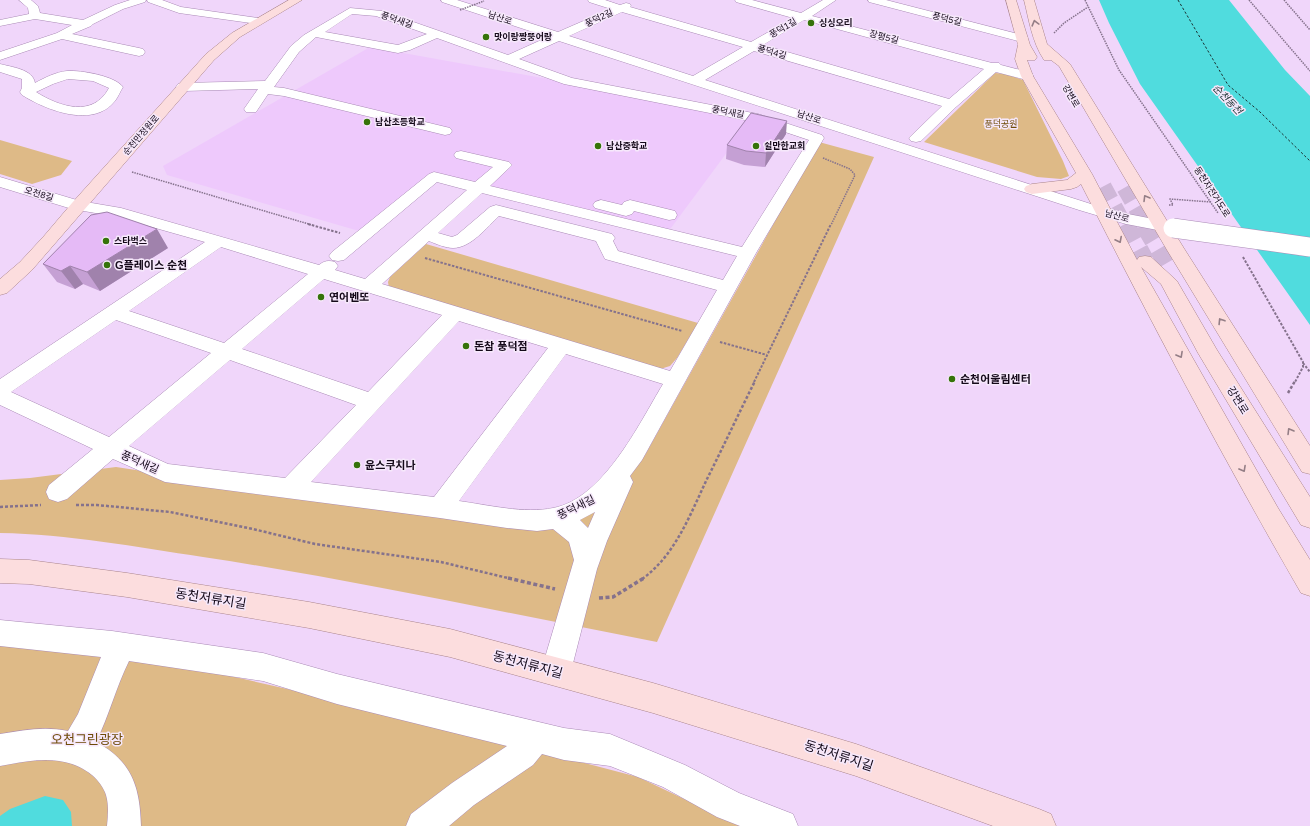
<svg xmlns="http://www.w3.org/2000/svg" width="1310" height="826" viewBox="0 0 1310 826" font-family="Helvetica,'Noto Sans KR',sans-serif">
	<rect width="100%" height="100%" fill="#f0d6fa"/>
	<path fill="#eec9fc" d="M370,47L548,79L751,120L668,232L432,173L359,231L167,175L163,166Z"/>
	<path fill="#deba87" d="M995,73L1007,74L1023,80L1063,161L1069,176L1061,179L1037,177L924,142Z
		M0,140L72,161L61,175L32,184L0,174Z
		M819,142L874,157L657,642C506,613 355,580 203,557C137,547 67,534 0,533V480L30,478L116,467L516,528L627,479L645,455Z
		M426,244L698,323L677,358L670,366L657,370L389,288L388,282L390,277Z
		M0,641L217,673L398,714L638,777L741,826H0Z"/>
	<path fill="#50dcde" d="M1099,0H1229L1285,70L1310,96V325L1140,84L1109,23Z
		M45,796L63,800L71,812L72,826H0V816L10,809Z"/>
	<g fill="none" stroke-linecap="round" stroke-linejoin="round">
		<path stroke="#1b3333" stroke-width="1" stroke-dasharray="2.5 2" stroke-linecap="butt" d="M1178,0L1228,85L1260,112L1310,161"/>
		<path stroke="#cfb7d8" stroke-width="15" stroke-dasharray="15 8" stroke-linecap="butt" d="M1104,186L1125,225
			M1124,188L1145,225"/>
		<path stroke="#cfb7d8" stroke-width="19" stroke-dasharray="19 10" stroke-linecap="butt" d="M1125,224L1145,261
			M1144,224L1167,263"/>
		<defs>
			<path id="minor" d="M19,0H31L38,6L40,13L83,20L115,5L130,0H146L145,2L123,9L93,24L91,26L72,34L139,48L143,49L145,52L143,55L139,56L62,39L0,60V52L57,33L72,25L35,19L0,26V20L29,14L28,8Z
				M147,0H162L181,7L258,18L264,21L258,24L179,13L148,2Z
				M441,0H457L558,32L611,9L589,2L588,0H605L620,5L626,3L630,4L631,6L630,7L751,42L793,18L736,2L735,0H752L801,13L823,0H836L812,16L992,63H999L1001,65L1032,73L1033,76L1032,79L1027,80L996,72L956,107L921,141L916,142L911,141L909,138L942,106L754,51L705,80L1091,204L1128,214L1179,224L1181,228L1179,232L1173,233L1126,224L1079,210L559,41L519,59L572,78L758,114L822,135L824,138L756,253L642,460L630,476L633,482L607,541L597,569L571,671L566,681L556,685L546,681L541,671L574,560L569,542L553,529L537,531L507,528L440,518L165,482L113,459L67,499L58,502L49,499L46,492L49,485L93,449L0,405V379L205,242L113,216L72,209L0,187V177L80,201L121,208L319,265C324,261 328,260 335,262L338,266L335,270L365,279L467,190L437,182L344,260L338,261L332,260L329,256L332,252L429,174L434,172L475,182L493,167L456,158L454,155L456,152L461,151L509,162L512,165L509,168L490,186L742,247L809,140L755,122L564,84L437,38L410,50L398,53L316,37L299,52L274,87L284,88L450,128L452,131L450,134L445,135L284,96L268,94L256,112H246L244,109L258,89L183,91L178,90L176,87L178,84L183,83L265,81L291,46L304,35L350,8L382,11L508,55L548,37L442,2ZM622,12L743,47L693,76L569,36ZM352,14L376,16L427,34L398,45L325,32ZM804,20L984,69L949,99L763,45ZM482,193L737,256L723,280L618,251L613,241L615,238L612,234L496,205L490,207L457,235L452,237L438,233ZM499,216L596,241L605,259L717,290L670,371L382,284L429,241C436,244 446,248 453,248C471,248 487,227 499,216ZM221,247L308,274L224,343L129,311ZM324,279L442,315L368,392L242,349ZM116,320L211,353L109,437L11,392ZM459,321L548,348L434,497L311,482ZM566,354L663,384C639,424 603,499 553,508C525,514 488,505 459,501ZM230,360L356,405L285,478L168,464L129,446ZM595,512L588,528L580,520Z
				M868,0H886L1026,36L1028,38L1026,40L1022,42L869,2Z
				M0,64C11,67 33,69 35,83C44,78 56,72 67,71C81,70 115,76 123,87C120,92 118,97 115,101C93,129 46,110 22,95L20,92L22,88V79L0,72ZM68,79L93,81L109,88C93,118 60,107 36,92L53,84Z
				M601,200L622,205L624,202L630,200L675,211L677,215L675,219L669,220L634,211L632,214L626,216L595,208L593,205L595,202Z
				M0,620L112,631L263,653L337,674L564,728L610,734L685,765L739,793L793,814L798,826H740L717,817L663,787L610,766L564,760L542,754L533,765L474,805L449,826H406L411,814L452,783L507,746L337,704L263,681L129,661C116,687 109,716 96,742C132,761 140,787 141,826H107C108,816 109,805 106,795C104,788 98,780 92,775C65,753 31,760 0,766V734C23,730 45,726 68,731L78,714L101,657L0,646Z"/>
			<path id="major" d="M289,0H302L240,37L214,60L32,270L7,293L0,295V279L20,262L44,236L72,203L206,54L232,33Z
				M1006,0H1016L1030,45L1037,57L1035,60H1027L1033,76L1092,174L1137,260L1139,257L1145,256L1151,257L1177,281L1217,350L1310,497V528L1301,525L1198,353L1161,284L1141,267L1278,508L1310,560V596L1301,593C1223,458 1151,322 1081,184L1077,187L1071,189L1032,194L1026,192L1024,189L1026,186L1032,184L1067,180L1076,173L1021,76L1015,59L1018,45Z
				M1024,0H1034L1047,44L1070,64L1185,250L1310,446V474L1302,472L1167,250L1059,66L1051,60H1044C1032,42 1029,20 1024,0Z
				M0,559L29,560L127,573L309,602L450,629L653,683L856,744L1039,809L1051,814L1056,826H993L856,776L653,713L450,657L309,628L127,597L29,584L0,583Z"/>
		</defs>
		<use href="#minor" stroke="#aa8bb6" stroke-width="1"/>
		<use href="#major" stroke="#aa858b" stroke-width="1"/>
		<path stroke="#85728c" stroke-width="1.5" stroke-dasharray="1.5 1" stroke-linecap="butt" d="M1085,0L1119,70L1218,213
			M1249,0L1310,71
			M1284,0L1310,30
			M1054,33L1064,23L1088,7
			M823,158L850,169L855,175L831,225
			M132,172L312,225
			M1169,205H1173L1170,199L1211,202"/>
		<path stroke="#85728c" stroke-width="2" stroke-dasharray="2.5 1.5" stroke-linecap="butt" d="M308,224L340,233
			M1243,257L1303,362V367L1295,382
			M425,258L682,331
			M720,342L767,355
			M1303,363L1310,372
			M754,382L831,224"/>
		<path stroke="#85728c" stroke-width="2.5" stroke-dasharray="3 2" stroke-linecap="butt" d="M1288,393L1295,381
			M76,505H97L170,512L253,529L315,544L441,562L512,579
			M0,507L41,505
			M642,579C676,555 691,512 708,477C724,445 739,413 755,381"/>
		<path stroke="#85728c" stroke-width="3.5" stroke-dasharray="4 2.5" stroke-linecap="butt" d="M508,578L555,589
			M599,598L613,597L644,578"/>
		<use href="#minor" fill="#fff" fill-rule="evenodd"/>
		<use href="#major" fill="#fcddde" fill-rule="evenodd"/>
		<defs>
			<path id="minor-bridge" d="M1173,228L1310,247"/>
		</defs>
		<use href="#minor-bridge" stroke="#aa8bb6" stroke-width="20" stroke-linecap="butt"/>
		<path stroke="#85728c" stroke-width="1.5" stroke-dasharray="1.5 1" stroke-linecap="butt" d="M460,10L484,1"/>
		<use href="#minor-bridge" stroke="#fff" stroke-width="19"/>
	</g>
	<path fill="#c5a0d4" d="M786,134L765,167L744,165L726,159L727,145Z
		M168,248L100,291L83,284L75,289L57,282L43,264Z"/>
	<path fill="#a082ac" d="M787,121L786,134L765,167L766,153Z
		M157,229L168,248L100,291L87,272Z
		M70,266L83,284L75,289L61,271Z"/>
	<path fill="#e5baf6" stroke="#a082ac" d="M751,113L787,121L766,153L746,151L727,145Z
		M107,212L157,229L87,272L70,266L61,271L43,264L91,215Z"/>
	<defs><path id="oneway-chevron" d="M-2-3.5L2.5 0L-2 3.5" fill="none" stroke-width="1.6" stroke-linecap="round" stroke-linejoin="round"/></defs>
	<g stroke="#947e86">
		<use href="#oneway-chevron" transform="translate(1035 23) rotate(-105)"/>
		<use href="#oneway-chevron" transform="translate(1146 198) rotate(-121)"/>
		<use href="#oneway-chevron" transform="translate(1119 240) rotate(63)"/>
		<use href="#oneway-chevron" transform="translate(1221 321) rotate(-122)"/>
		<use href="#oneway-chevron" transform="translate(1180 355) rotate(61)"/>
		<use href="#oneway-chevron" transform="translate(1290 431) rotate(-121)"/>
		<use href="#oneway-chevron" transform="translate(1243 469) rotate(61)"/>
	</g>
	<g fill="#357309" stroke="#f6e8fb" stroke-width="1.5">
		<circle cx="811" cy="23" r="4"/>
		<circle cx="486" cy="37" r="4"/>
		<circle cx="367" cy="122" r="4"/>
		<circle cx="598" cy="146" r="4"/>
		<circle cx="756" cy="146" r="4"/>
		<circle cx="106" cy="241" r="4"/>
		<circle cx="107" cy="265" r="4"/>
		<circle cx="321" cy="297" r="4"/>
		<circle cx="466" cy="346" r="4"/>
		<circle cx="952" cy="379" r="4"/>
		<circle cx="357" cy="465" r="4"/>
	</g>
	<g text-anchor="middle" stroke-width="3" stroke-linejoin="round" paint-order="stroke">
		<g font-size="9" fill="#150a1a" stroke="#f6e8fb">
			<text transform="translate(500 18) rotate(18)" y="3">남산로</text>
			<text transform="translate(599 18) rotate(-25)" y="3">풍덕2길</text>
			<text transform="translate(947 19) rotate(14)" y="3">풍덕5길</text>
			<text transform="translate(397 20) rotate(19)" y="3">풍덕새길</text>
			<text transform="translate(783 28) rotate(-30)" y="3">풍덕1길</text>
			<text transform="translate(884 37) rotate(15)" y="3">장평5길</text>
			<text transform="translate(772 52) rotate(16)" y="3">풍덕4길</text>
			<text transform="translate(1071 96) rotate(60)" y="3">강변로</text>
			<text transform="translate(728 112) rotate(11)" y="3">풍덕새길</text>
			<text transform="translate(809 117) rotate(18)" y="3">남산로</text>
			<text transform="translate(141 135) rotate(-49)" y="3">순천만정원로</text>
			<text transform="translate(1212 192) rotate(57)" y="3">동천자전거도로</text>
			<text transform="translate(39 194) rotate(17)" y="3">오천8길</text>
			<text transform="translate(1117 216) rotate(15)" y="3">남산로</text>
		</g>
		<g font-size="9" font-weight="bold" fill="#150a1a" stroke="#f6e8fb" text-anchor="start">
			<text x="819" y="26">싱싱오리</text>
			<text x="494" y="40">맛이랑짱뚱어랑</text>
			<text x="375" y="125">남산초등학교</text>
			<text x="606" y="149">남산중학교</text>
			<text x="764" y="149">쉴만한교회</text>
			<text x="114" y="244">스타벅스</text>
		</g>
		<g font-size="9" fill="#6e4b08" stroke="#f6e8fb">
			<text x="1001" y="127">풍덕공원</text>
		</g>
		<g font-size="10" font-style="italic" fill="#1b3333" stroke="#f6e8fb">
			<text transform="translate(1228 99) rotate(46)" y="4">순천동천</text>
		</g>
		<g font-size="11" font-weight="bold" fill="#150a1a" stroke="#f6e8fb" text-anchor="start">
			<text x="115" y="269">G플레이스 순천</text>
			<text x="329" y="301">연어벤또</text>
			<text x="474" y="350">돈참 풍덕점</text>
			<text x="960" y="383">순천어울림센터</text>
			<text x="365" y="469">윤스쿠치나</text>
		</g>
		<g font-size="11" fill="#150a1a" stroke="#f6e8fb">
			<text transform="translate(1238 400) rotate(58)" y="4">강변로</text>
			<text transform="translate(140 462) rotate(24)" y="4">풍덕새길</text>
			<text transform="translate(576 507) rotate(-26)" y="4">풍덕새길</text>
		</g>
		<g font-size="13" fill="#150a1a" stroke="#f6e8fb">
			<text transform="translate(211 598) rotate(9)" y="5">동천저류지길</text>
			<text transform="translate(528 664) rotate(15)" y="5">동천저류지길</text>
			<text transform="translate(839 755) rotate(18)" y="5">동천저류지길</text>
		</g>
		<g font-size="13" fill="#6e4b08" stroke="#f6e8fb">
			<text x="87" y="744">오천그린광장</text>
		</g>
	</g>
</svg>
